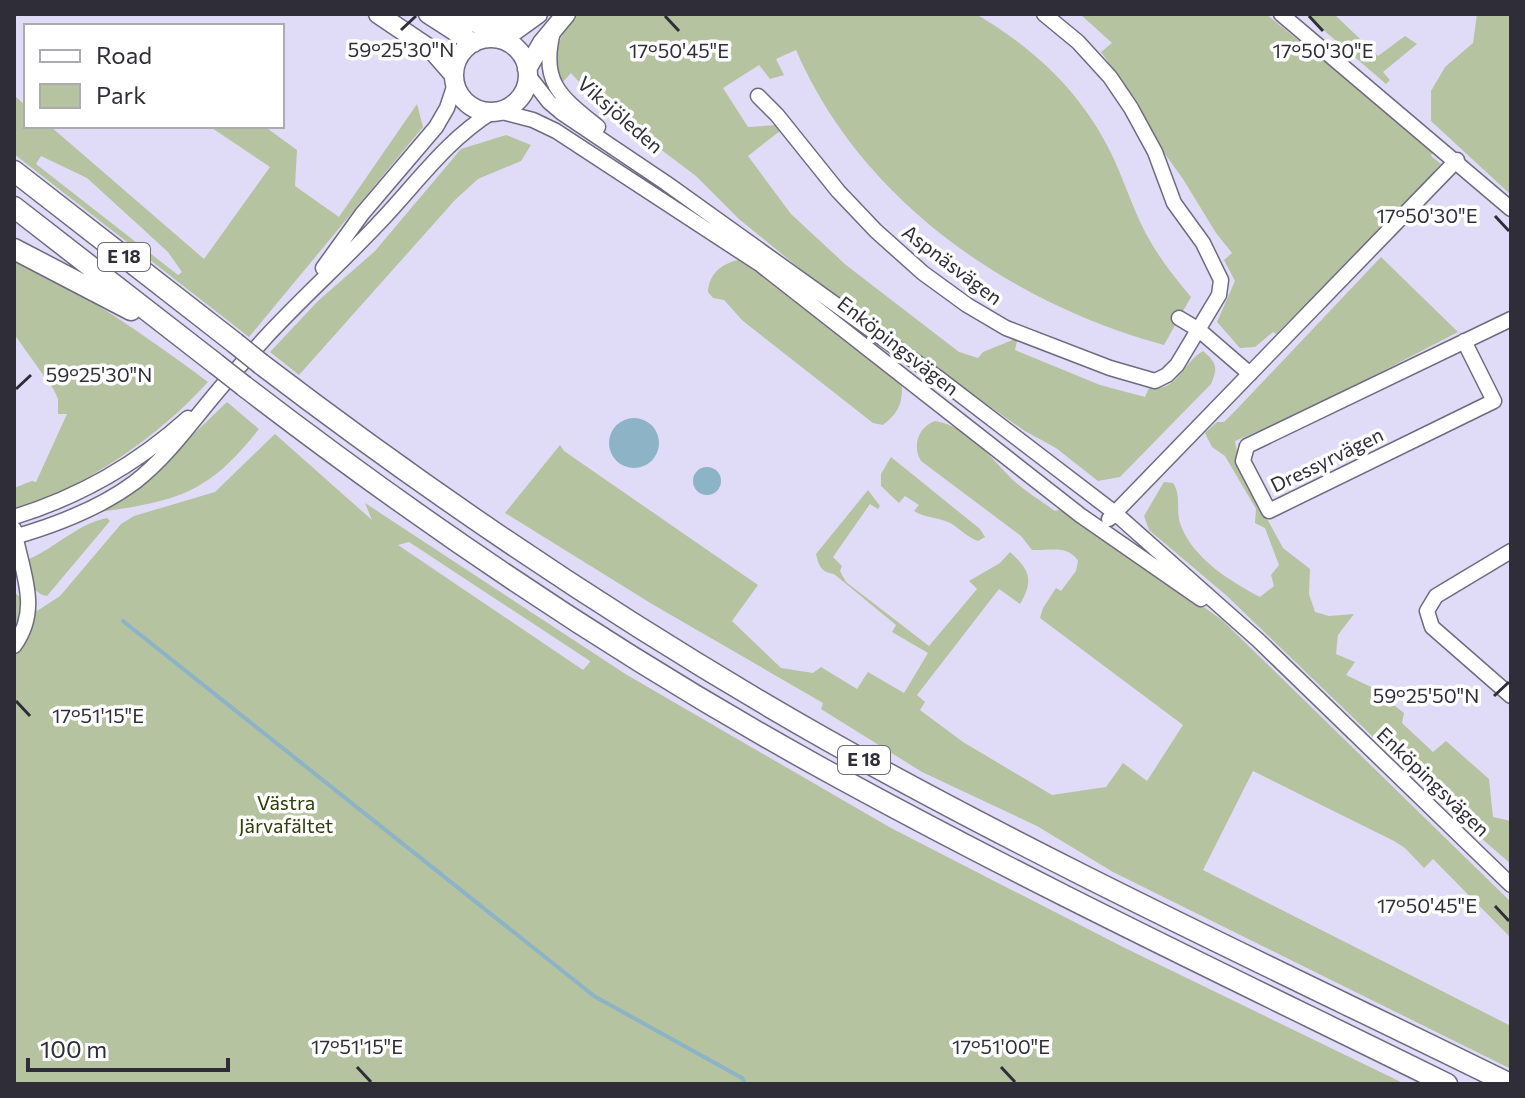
<svg xmlns="http://www.w3.org/2000/svg" width="1525" height="1098" viewBox="0 0 1525 1098" font-family="Commissioner,sans-serif">
	<rect width="100%" height="100%" fill="#e0dcf7"/>
	<path fill="#b5c3a0" fill-rule="evenodd" d="M578,14H976C1032,47 1078,89 1108,147C1122,174 1131,204 1145,232C1157,255 1174,277 1191,297L1164,345C1010,303 861,201 796,50L776,59L784,75L770,79L759,65L723,88L748,127L777,125L780,131L748,156L791,214L846,265L959,352L978,358L983,352L1015,339L1017,341L1015,350L1100,385L1145,397L1149,388C1179,392 1182,363 1203,351C1217,363 1218,368 1211,384L1120,477L1098,481L1056,448L1025,431L848,308L739,219L696,176L594,99L571,73L561,84C551,53 557,38 578,14Z
		M1080,14H1266L1433,150L1431,156L1441,164L1434,171L1435,177L1276,334L1273,332L1255,347L1240,348L1217,322L1235,281L1224,260L1232,253L1216,233L1183,179L1160,147L1138,103L1101,52L1112,43Z
		M1305,14H1334L1378,56L1405,36L1417,44L1383,72L1390,80L1386,84Z
		M1477,14H1511V195L1431,121V91L1445,67L1473,43Z
		M14,95L26,106V126H50L204,259L270,167L209,126H264L297,150L295,186L339,217L417,104L423,127L249,337L14,154ZM41,156L87,178L168,252L182,272L178,275L36,164Z
		M506,135L531,145L521,161L478,179L455,200L299,375L270,352L318,301L375,251L461,149Z
		M14,257C83,292 146,336 208,382C155,440 87,484 14,513V488L32,481L36,482L67,414H58V399L54,390L14,334Z
		M1381,257L1458,332L1306,411L1235,441L1240,469L1283,548L1310,569L1309,594L1315,612L1329,616L1354,614L1338,635L1336,654L1355,662L1346,675L1371,687L1404,713L1402,723L1433,752L1446,741L1489,779L1493,817L1511,821V864L1453,814L1227,596L1149,530L1144,516L1164,482L1173,483C1182,496 1175,512 1181,526C1194,559 1230,581 1260,597L1274,586L1271,575L1279,565L1265,528L1255,523L1256,509L1225,456L1212,447L1205,433L1217,422H1224L1237,409Z
		M738,260L770,280L894,377L902,387C902,405 898,413 883,425L873,423L743,321L724,300L713,298L708,292C709,274 721,264 738,260Z
		M227,402L259,429C243,449 223,472 200,485C173,502 129,508 98,512L152,474Z
		M935,421C970,427 990,458 1014,481C1027,492 1041,501 1055,511L1064,508L1222,620L1511,902V938L1433,859L1424,868L1405,848L1394,841L1253,771L1203,870L1511,1026V1069L1113,872L1037,826L922,772L821,709L823,703L652,604L505,513L560,445L564,451L758,585L732,621L781,668L813,673L821,667L857,689L868,672L904,693L928,653L892,632L896,625L834,574C821,572 819,566 816,554L868,490L880,506L878,509L870,504L833,557L842,566L840,571L846,582L929,646L977,589L969,581L1000,563L1010,552C1030,570 1034,580 1020,604L999,589L917,695L925,702L920,710L963,742L1052,795L1106,787L1123,763L1147,781L1183,725L1040,618L1043,608L1056,588L1061,591L1076,571L1078,561C1068,544 1049,551 1032,550L1021,536L921,461C912,446 918,427 935,421Z
		M275,434L372,520L365,503L627,675L891,828L1125,948L1405,1084H14V592L37,611L60,596L121,524L134,516L215,492ZM409,542L590,661V662L583,670L398,545Z
		M891,457L980,529L985,537L978,541C966,537 959,527 948,522C937,517 925,518 914,511L919,505L905,496L899,503L881,486V474Z
		M107,518L110,521L47,596C31,594 27,574 29,559C55,548 79,523 107,518Z"/>
	<path fill="#8cb3c6" d="M609 443a25 25 0 1 1 50 0a25 25 0 1 1-50 0Z
		M693 481a14 14 0 1 1 28 0a14 14 0 1 1-28 0Z"/>
	<g fill="none" stroke-linecap="round" stroke-linejoin="round">
		<path stroke="#8cb3c6" stroke-width="4" d="M123,621L594,996L742,1078L745,1084"/>
		<defs>
			<path id="minor" d="M1281,14L1511,209
				M553,32C540,83 561,97 598,127
				M528,75L549,102L562,113L666,183L941,380L1115,513L1258,640L1511,885
				M758,96L777,115L838,191L876,231L923,273L967,305L1006,328L1110,368L1155,381L1167,375L1177,365L1219,295L1221,280L1203,243L1174,203L1155,152L1131,108L1110,77L1078,42L1044,14
				M498,111L533,120L556,131L761,265L1080,515L1201,599
				M323,268L362,214L436,127L447,108L455,84
				M1179,318L1199,330L1250,374
				M1464,341L1494,401L1269,511L1243,461L1247,446L1511,319
				M14,517C79,497 137,464 188,418
				M1109,519L1457,160
				M14,537C56,525 100,508 135,482C168,456 190,424 217,392C232,374 249,356 265,338C301,299 340,264 376,226C414,187 445,141 492,112
				M1511,551L1436,596L1427,611L1432,627L1511,696
				M14,646C42,608 21,571 14,529"/>
			<path id="major" d="M378,14L433,51L454,75
				M428,14L473,43
				M450,14C474,26 497,30 520,14
				M513,32L538,14
				M454 75a37 37 0 1 1 74 0a37 37 0 1 1-74 0Z
				M527,69L542,43L566,14"/>
			<path id="highway" d="M14,171L235,343
				M14,207L216,364
				M14,249L131,310
				M261,364C442,502 631,629 829,741C1050,865 1282,972 1510,1084
				M244,386C425,525 615,654 816,765C1022,879 1236,980 1447,1084"/>
		</defs>
		<use href="#minor" stroke="#6e6a81" stroke-width="17"/>
		<use href="#major" stroke="#6e6a81" stroke-width="21"/>
		<use href="#highway" stroke="#6e6a81" stroke-width="23"/>
		<use href="#minor" stroke="#fff" stroke-width="14"/>
		<use href="#major" stroke="#fff" stroke-width="18"/>
		<use href="#highway" stroke="#fff" stroke-width="20"/>
		<defs>
			<path id="highway-bridge" d="M235,343L261,364
				M216,364L244,386"/>
		</defs>
		<use href="#highway-bridge" stroke="#6e6a81" stroke-width="23" stroke-linecap="butt"/>
		<use href="#highway-bridge" stroke="#fff" stroke-width="20"/>
	</g>
	<path fill="none" stroke="#2f2e38" stroke-width="3" d="M665,16L679,31M1309,16L1323,31M401,30L416,16M1495,216L1509,231M16,389L31,375M1494,696L1509,682M16,701L30,716M1495,906L1509,921M357,1067L371,1082M1001,1067L1015,1082"/>
	<g text-anchor="middle" stroke-width="7" stroke-linejoin="round" paint-order="stroke">
		<g fill="#fff" stroke="#6d6d74" stroke-width="2">
			<rect x="98" y="243" width="52" height="28" rx="6"/>
			<rect x="838" y="746" width="52" height="28" rx="6"/>
		</g>
		<g font-size="18" font-weight="bold" fill="#2f2e38">
			<text x="124" y="263">E 18</text>
			<text x="864" y="766">E 18</text>
		</g>
		<g font-size="20" fill="#2f2e38" stroke="#fff">
			<text transform="translate(620 115) rotate(41)" y="7">Viksjöleden</text>
			<text transform="translate(952 265) rotate(37)" y="7">Aspnäsvägen</text>
			<text transform="translate(898 346) rotate(38)" y="7">Enköpingsvägen</text>
			<text transform="translate(1327 460) rotate(-26)" y="7">Dressyrvägen</text>
			<text transform="translate(1433 782) rotate(44)" y="7">Enköpingsvägen</text>
		</g>
		<g font-size="20" fill="#2e3f08" stroke="#fff">
			<text x="286" y="810">Västra<tspan x="286" dy="23">Järvafältet</tspan></text>
		</g>
	</g>
	<g font-size="20" text-anchor="middle" fill="#2f2e38" stroke="#fff" stroke-width="7" stroke-linejoin="round" paint-order="stroke">
		<text x="401" y="57">59°25'30"N</text>
		<text x="679" y="58">17°50'45"E</text>
		<text x="1323" y="58">17°50'30"E</text>
		<text x="1427" y="223">17°50'30"E</text>
		<text x="99" y="382">59°25'30"N</text>
		<text x="1426" y="703">59°25'50"N</text>
		<text x="98" y="723">17°51'15"E</text>
		<text x="1427" y="913">17°50'45"E</text>
		<text x="357" y="1054">17°51'15"E</text>
		<text x="1001" y="1054">17°51'00"E</text>
	</g>
	<rect width="1525" height="1098" fill="none" stroke="#2f2e38" stroke-width="32"/>
	<rect x="24" y="24" width="260" height="104" fill="#ffffff" stroke="#acabaf" stroke-width="2"/>
	<rect x="40" y="50" width="40" height="12" fill="#ffffff" stroke="#acabaf" stroke-width="2"/>
	<text x="96" y="64" font-size="24" fill="#2f2e38">Road</text>
	<rect x="40" y="84" width="40" height="24" fill="#b5c3a0" stroke="#acabaf" stroke-width="2"/>
	<text x="96" y="104" font-size="24" fill="#2f2e38">Park</text>
	<path d="M28 1058v12h200v-12" fill="none" stroke="#2f2e38" stroke-width="4"/>
	<text x="40" y="1058" font-size="24" fill="#2f2e38" stroke="#ffffff" stroke-width="6" paint-order="stroke">100 m</text>
</svg>
